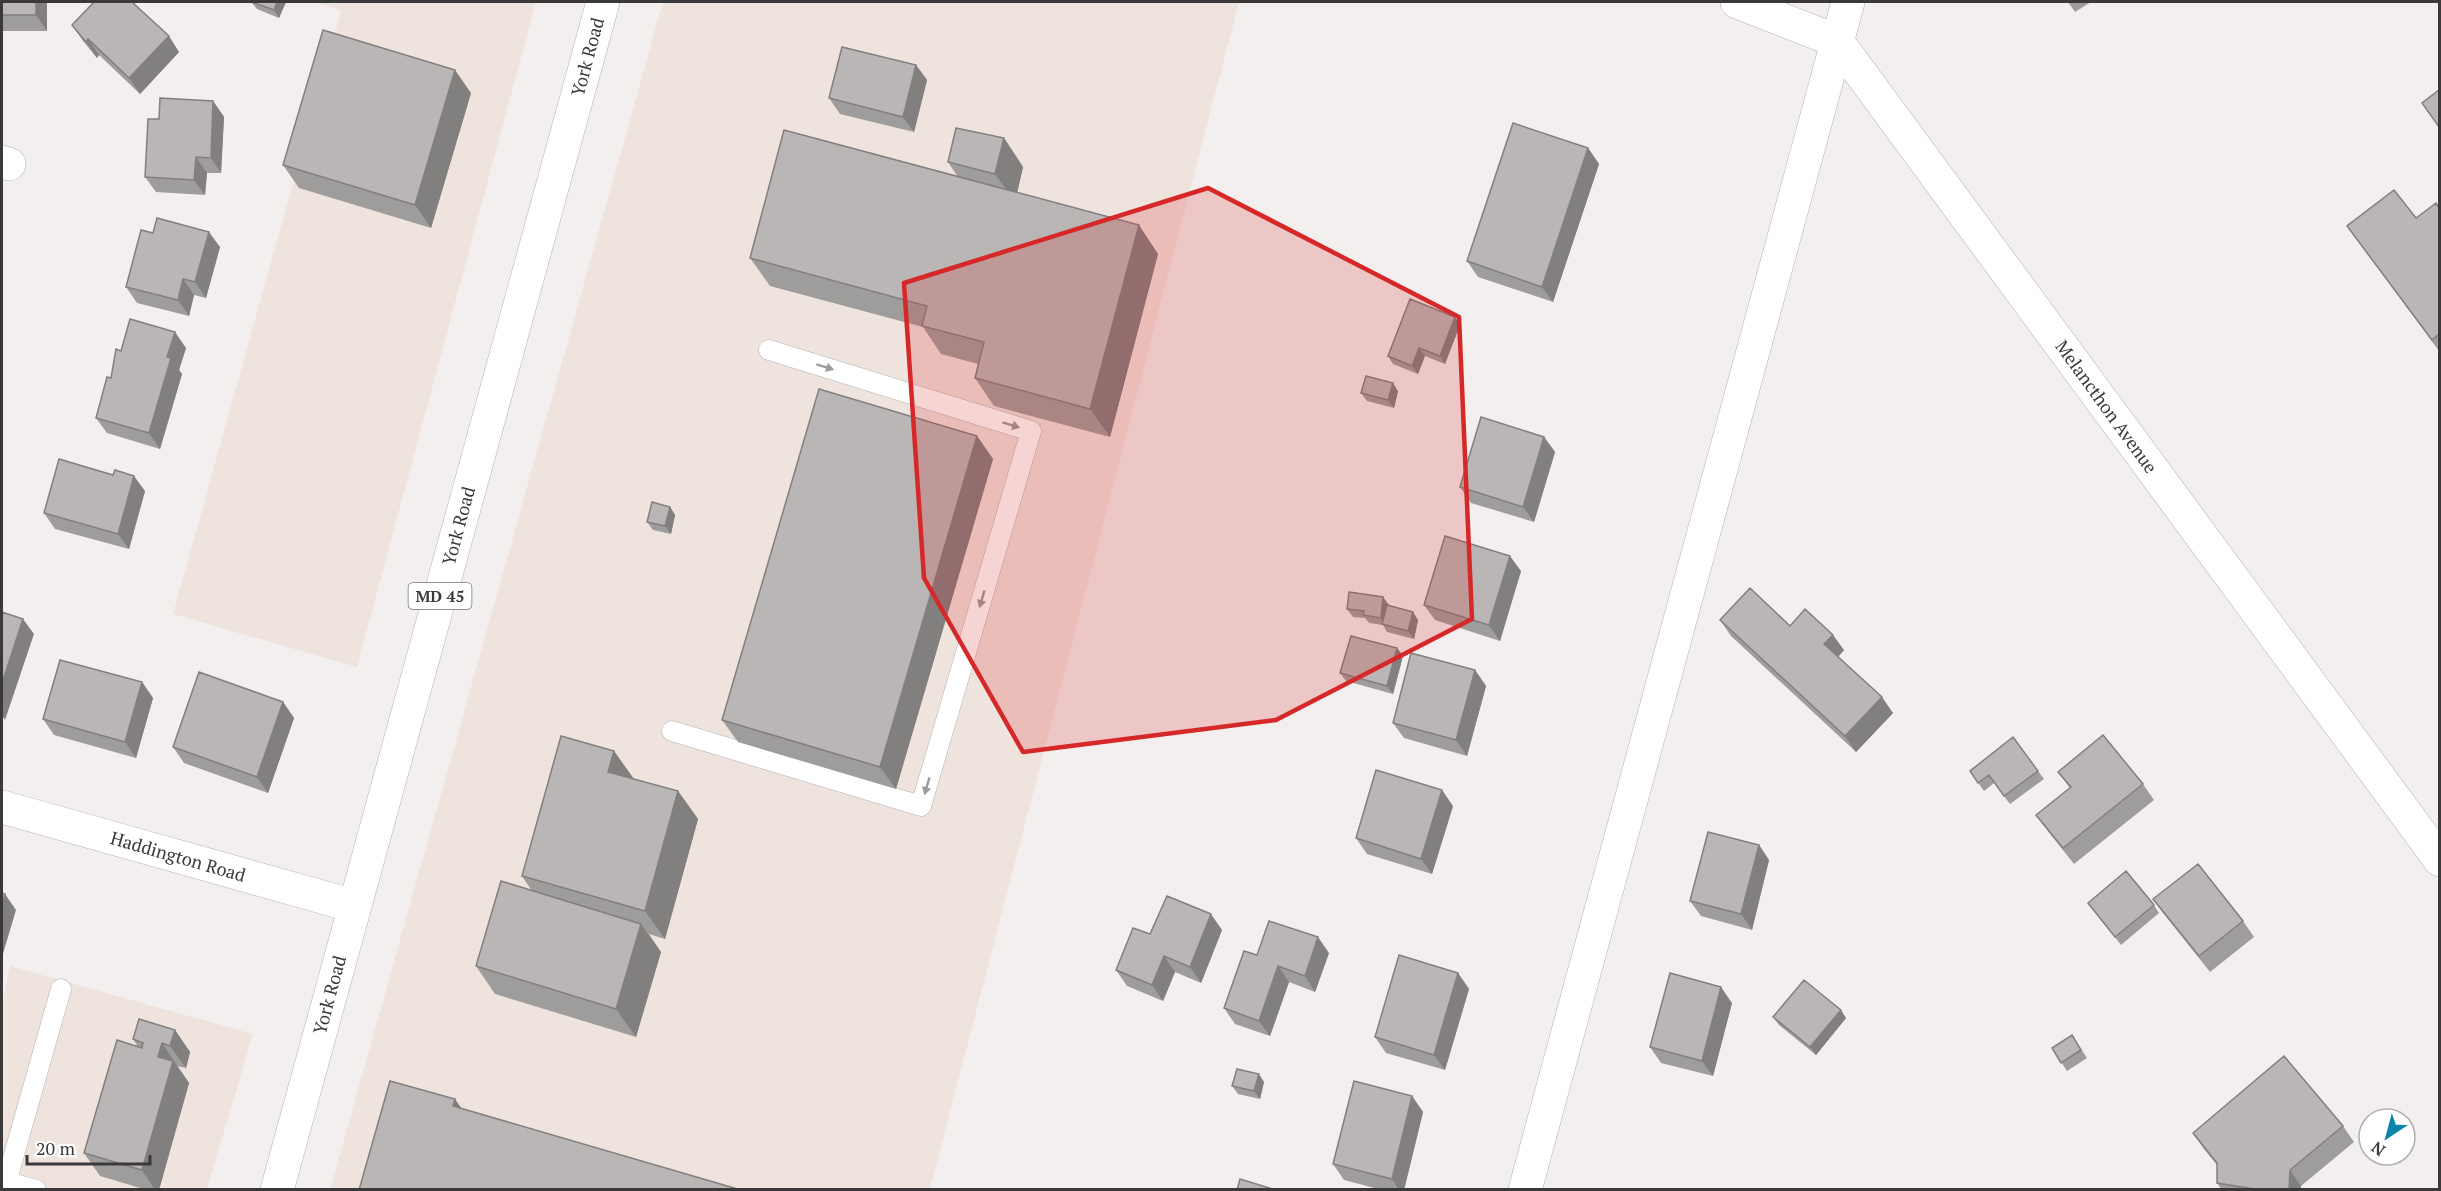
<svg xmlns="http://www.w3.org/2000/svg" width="2441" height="1191" viewBox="0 0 2441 1191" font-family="'PT Serif',serif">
	<rect width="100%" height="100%" fill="#f3efee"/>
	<path fill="#efe3de" d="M315,2H536L357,667L173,614L341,11Z
		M663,2H1239L930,1189L330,1190Z
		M10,966L253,1034L207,1189L2,1190V1006Z"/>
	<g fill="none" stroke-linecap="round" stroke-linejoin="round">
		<defs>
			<path id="service" d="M672,731L921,806L1031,431L769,350
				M7,1182L36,1190
				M4,1190L61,989"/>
			<path id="minor" d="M1737,2L1837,41L2440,860
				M2,162L9,164
				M2,807L354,906
				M1525,1190L1848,2"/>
			<path id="primary" d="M277,1190L603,2"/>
		</defs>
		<use href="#service" stroke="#b3b0ae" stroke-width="21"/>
		<use href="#minor" stroke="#b3b0ae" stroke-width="34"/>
		<use href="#primary" stroke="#b3b0ae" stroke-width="34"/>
		<use href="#service" stroke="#fff" stroke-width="20"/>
		<use href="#minor" stroke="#fff" stroke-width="33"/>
		<use href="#primary" stroke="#fff" stroke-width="33"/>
	</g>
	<path fill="#9f9d9c" d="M2,2H47V31H2Z
		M251,2H286L279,18L257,9Z
		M2068,2H2091L2075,12Z
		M72,25L179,52L140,94L99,55L97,58L83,41Z
		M916,65L927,80L914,132L840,114L829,98Z
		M471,93L431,228L299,188L283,165Z
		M213,101L224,117L221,173H207L205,195L156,192L145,177L159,119Z
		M1004,138L1023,167L1017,193L1158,254L1110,437L994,406L975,378L978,364L941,354L923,327L770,286L750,258L958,177L948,162Z
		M1588,148L1599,164L1553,302L1478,277L1467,261Z
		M2439,208V351L2347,226L2416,218Z
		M153,233L220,247L206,298L194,295L189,316L137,303L126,287Z
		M1455,317L1460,325L1445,364L1425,356L1418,374L1393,364L1388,356Z
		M186,348L179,370L182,374L160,449L107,433L96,418L121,351Z
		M1398,391L1394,408L1367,401L1361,393Z
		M977,436L993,459L896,789L738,742L722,720Z
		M1544,437L1555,452L1534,522L1471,503L1460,487Z
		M145,491L129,549L55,529L44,513Z
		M670,507L675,515L671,534L653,530L647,522Z
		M1521,571L1500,641L1435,620L1424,605Z
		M1383,597L1388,606L1418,620L1414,639L1387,632L1383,625L1369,623L1365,618L1353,617L1347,609Z
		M1720,620L1790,626L1844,650L1838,657L1893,713L1856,752L1731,636Z
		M1397,648L1403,656L1393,694L1346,681L1340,673Z
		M1475,670L1486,686L1467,756L1404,738L1393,723Z
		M142,682L153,698L136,758L54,735L43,719Z
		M283,702L294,718L268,793L184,763L173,747Z
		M614,751L633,779L678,791L698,819L665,939L649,934L661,952L636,1037L495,994L476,966L532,891L522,876Z
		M1970,771H2038L2044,779L2010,804L1994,783L1984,791Z
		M2058,772L2143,784L2154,800L2074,864L2047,830L2036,815L2070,788Z
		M1453,806L1432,874L1367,854L1356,838Z
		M1759,845L1769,860L1752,930L1701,916L1690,901Z
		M2153,899L2243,921L2254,937L2210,972L2164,914Z
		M2088,903L2154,905L2159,913L2121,945Z
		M1222,930L1201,983L1175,972L1163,1001L1127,986L1116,970L1150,934Z
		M1329,953L1315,992L1289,982L1270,1036L1235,1024L1224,1008L1257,955Z
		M1458,973L1469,989L1445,1070L1386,1053L1375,1037Z
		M1732,1003L1713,1076L1661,1063L1650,1047Z
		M1773,1017L1846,1018L1816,1055L1779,1025Z
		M175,1030L190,1052L186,1068L177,1066L189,1083L159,1190H147L100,1176L84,1153L138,1047L133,1039Z
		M2072,1035L2087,1058L2067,1071L2052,1048Z
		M1264,1082L1260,1099L1238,1094L1232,1086Z
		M1412,1096L1423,1112L1404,1190H1382L1344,1180L1333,1164Z
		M2343,1126L2354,1142L2301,1186V1190H2222L2217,1183V1165L2204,1149L2193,1133Z"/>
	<path fill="#827f7f" d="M36,2H47V31L36,15Z
		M277,2H286L279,18L274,10Z
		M169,36L179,52L140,94L129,78Z
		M88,39L99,55L97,58L86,42Z
		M916,65L927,80L914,132L903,117Z
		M455,70L471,93L431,228L415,205Z
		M213,101L224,117L221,173L211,158Z
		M1004,138L1023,167L1015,202L995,174Z
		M1588,148L1599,164L1553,302L1542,287Z
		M196,157L207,173L205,195L194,180Z
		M1139,225L1158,254L1110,437L1090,409Z
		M209,232L220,247L206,298L195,282Z
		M183,279L194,295L189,316L178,300Z
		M1455,317L1460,325L1445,364L1440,356Z
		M175,332L186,348L179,370L182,374L160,449L149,433L167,357Z
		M1419,348L1425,356L1418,374L1412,366Z
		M1393,383L1398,391L1394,408L1388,400Z
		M977,436L993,459L896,789L880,767Z
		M1544,437L1555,452L1534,522L1523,507Z
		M134,476L145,491L129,549L118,534Z
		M670,507L675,515L671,534L665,526Z
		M1510,556L1521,571L1500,641L1489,625Z
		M1383,597L1389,605L1386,626L1381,618Z
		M1413,612L1418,620L1414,639L1408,631Z
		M23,619L34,634L5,720L2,715V683Z
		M1833,635L1844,650L1835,660L1824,644Z
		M1397,648L1403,656L1393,694L1387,686Z
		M1475,670L1486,686L1467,756L1456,740Z
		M142,682L153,698L136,758L125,742Z
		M1882,697L1893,713L1856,752L1845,736Z
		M283,702L294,718L268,793L257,777Z
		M614,751L634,779L608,772Z
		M1442,790L1453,806L1432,874L1421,859Z
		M678,791L698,819L665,939L645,911Z
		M1759,845L1769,860L1752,930L1741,914Z
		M5,894L16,910L2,957V905Z
		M1211,914L1222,930L1201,983L1190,967Z
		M641,924L661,952L636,1037L616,1009Z
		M1318,937L1329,953L1315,992L1305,976Z
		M1164,956L1175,972L1163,1001L1152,985Z
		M1278,966L1289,982L1270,1036L1259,1021Z
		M1458,973L1469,989L1445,1070L1434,1055Z
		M1721,987L1732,1003L1713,1076L1702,1061Z
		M1841,1010L1846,1018L1816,1055L1810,1047Z
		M175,1030L190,1052L186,1068L170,1046Z
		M162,1043L189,1083L159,1190H155L142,1170L158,1057Z
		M1259,1074L1264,1082L1260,1099L1254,1091Z
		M1412,1096L1423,1112L1404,1190H1399L1392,1179Z
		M455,1099L475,1128L453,1106Z
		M2290,1170L2301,1186V1190H2289Z"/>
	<path fill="#b9b6b5" stroke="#827f7f" stroke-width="1.5" d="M2,2H36V15H2Z
		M94,2H132L169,36L129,78L88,39L86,42L72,25Z
		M252,2H277L274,10Z
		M323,30L455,70L415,205L283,165Z
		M842,47L916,65L903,117L829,98Z
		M2439,90V127L2422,103Z
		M160,98L213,101L211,158L196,157L194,180L145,177L148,119H159Z
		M1513,123L1588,148L1542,287L1467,261Z
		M956,128L1004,138L995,174L948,162Z
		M784,130L1139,225L1090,409L975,378L984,342L922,326L927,306L750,258Z
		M2394,190L2416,218L2436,203L2439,208V334L2432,340L2347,226Z
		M157,218L209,232L195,282L183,279L178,300L126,287L141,230L153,233Z
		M1410,299L1455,317L1440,356L1419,348L1412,366L1388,356Z
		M130,319L175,332L167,357L171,358L149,433L96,418L107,377L111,378L116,349L121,351Z
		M1366,376L1393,383L1388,400L1361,393Z
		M819,389L977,436L880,767L722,720Z
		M1481,417L1544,437L1523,507L1460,487Z
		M59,459L113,475L115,470L134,476L118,534L44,513Z
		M652,502L670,507L665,526L647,522Z
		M1445,536L1510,556L1489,625L1424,605Z
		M1750,588L1790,626L1805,609L1833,635L1824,644L1882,697L1845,736L1720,620Z
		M1349,592L1383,597L1381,618L1363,615L1364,611L1347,609Z
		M1387,605L1413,612L1408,631L1382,624Z
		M2,612L23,619L2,683Z
		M1351,636L1397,648L1387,686L1340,673Z
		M1411,653L1475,670L1456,740L1393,723Z
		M60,660L142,682L125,742L43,719Z
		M199,672L283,702L257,777L173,747Z
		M2103,735L2143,784L2063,848L2036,815L2071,787L2058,772Z
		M561,736L614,751L608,772L678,791L645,911L522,876Z
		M2013,737L2038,771L2004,796L1989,775L1978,783L1970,771Z
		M1376,770L1442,790L1421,859L1356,838Z
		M1708,832L1759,845L1741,914L1690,901Z
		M2198,864L2243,921L2199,956L2153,899Z
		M2126,871L2154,905L2115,937L2088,903Z
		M501,881L641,924L616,1009L476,966Z
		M2,893L5,894L2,905Z
		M1167,896L1211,914L1190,967L1164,956L1152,985L1116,970L1133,928L1150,934Z
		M1269,921L1318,937L1305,976L1278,966L1259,1021L1224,1008L1244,951L1257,955Z
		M1399,955L1458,973L1434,1055L1375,1037Z
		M1670,973L1721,987L1702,1061L1650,1047Z
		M1804,980L1841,1010L1810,1047L1773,1017Z
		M139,1019L175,1030L170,1046L162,1043L158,1057L173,1061L142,1170L84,1153L117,1040L142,1048L143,1043L133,1039Z
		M2072,1035L2081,1050L2061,1063L2052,1048Z
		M2284,1056L2343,1126L2290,1170L2289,1190H2261L2217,1183V1163L2193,1133Z
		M1237,1069L1259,1074L1254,1091L1232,1086Z
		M390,1081L455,1099L453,1106L741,1190H359Z
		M1354,1081L1412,1096L1392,1179L1333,1164Z
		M1240,1179L1276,1190H1237Z"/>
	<defs><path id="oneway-solid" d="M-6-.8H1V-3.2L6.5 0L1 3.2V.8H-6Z" transform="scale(1.5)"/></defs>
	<g fill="#9c9c9c">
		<use href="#oneway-solid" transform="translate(825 367) rotate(17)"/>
		<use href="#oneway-solid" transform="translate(1011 425) rotate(17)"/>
		<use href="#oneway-solid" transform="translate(982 599) rotate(106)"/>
		<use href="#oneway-solid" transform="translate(927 786) rotate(106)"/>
	</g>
	<path fill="#d62828" fill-opacity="0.2" stroke="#d62828" stroke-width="4.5" stroke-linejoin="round" d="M1208,188L1459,317L1472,619L1276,720L1023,752L924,578L904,283Z"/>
	<g text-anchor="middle" stroke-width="4.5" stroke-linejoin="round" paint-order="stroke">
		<rect fill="#fff" stroke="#757474" stroke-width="1.5" x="408.5" y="583" width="63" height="26" rx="4.5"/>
		<g font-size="16" font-weight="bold" fill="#3a3838">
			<text x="440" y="602">MD 45</text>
		</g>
		<g font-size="18" fill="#3a3838" stroke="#fff">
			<text transform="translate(588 57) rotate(-75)" y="6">York Road</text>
			<text transform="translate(2106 407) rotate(54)" y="6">Melancthon Avenue</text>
			<text transform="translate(459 526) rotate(-75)" y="6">York Road</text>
			<text transform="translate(178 857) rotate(16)" y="6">Haddington Road</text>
			<text transform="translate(330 995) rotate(-75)" y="6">York Road</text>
		</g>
	</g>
	<rect width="2441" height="1191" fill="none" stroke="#3a3838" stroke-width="6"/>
	<g transform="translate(2387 1137) rotate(216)"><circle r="28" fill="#ffffff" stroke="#b0afaf" stroke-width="1.5"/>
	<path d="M0-4.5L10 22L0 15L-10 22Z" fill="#0a85a9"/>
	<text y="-9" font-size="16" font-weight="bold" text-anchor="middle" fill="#3a3838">N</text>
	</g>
	<path d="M27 1155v9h123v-9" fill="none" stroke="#3a3838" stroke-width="3"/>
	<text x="36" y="1155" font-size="18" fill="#3a3838" stroke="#ffffff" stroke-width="4.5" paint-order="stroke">20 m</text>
</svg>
